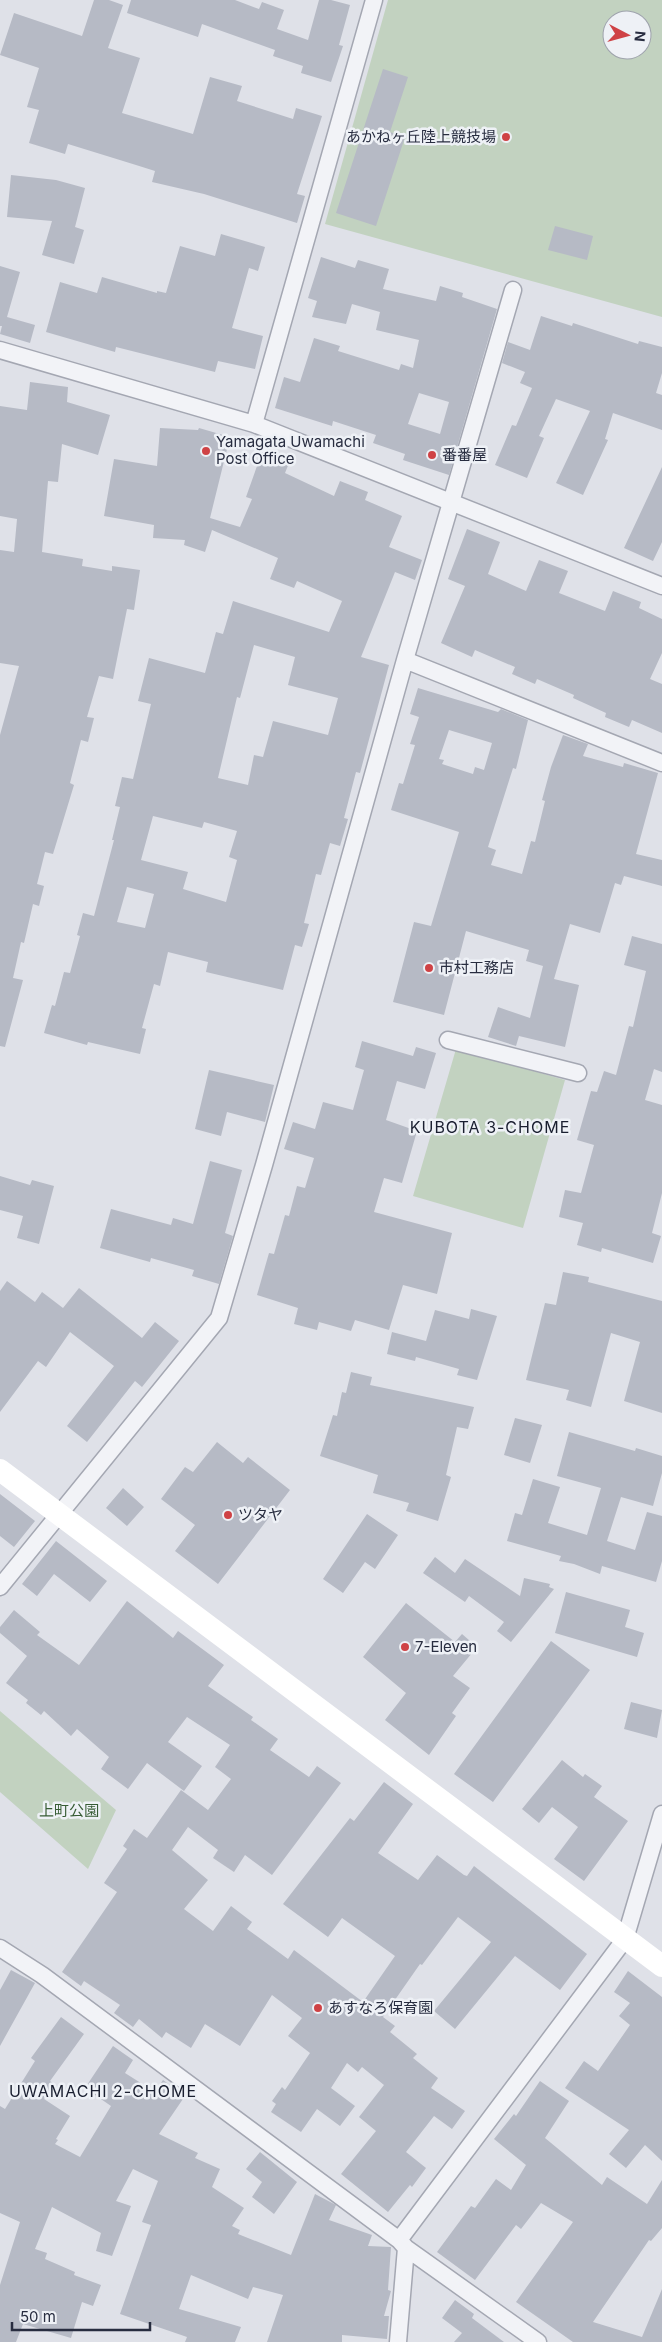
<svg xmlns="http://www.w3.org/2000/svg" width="662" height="2342" viewBox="0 0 662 2342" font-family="Inter,'Noto Sans JP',sans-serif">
	<rect width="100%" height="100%" fill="#dfe1e8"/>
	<path fill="#c2d2c0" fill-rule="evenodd" d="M388,0H662V317L325,224ZM612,20H642V50H612Z
		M456,1049L565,1080L523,1228L413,1196Z
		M0,1711L116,1810L88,1869L0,1792Z"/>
	<path fill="#b6bac5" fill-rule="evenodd" d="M94,0H109L123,5L108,48L140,58L122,113L193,134L210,77L242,86L237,101L293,119L296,108L322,116L297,194L305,196L297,223L204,194L152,182L155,171L136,165L68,144L65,154L29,143L39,110L27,107L39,68L0,55L14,13L82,36Z
		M131,0H235L259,9L262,2L284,10L277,29L308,40L319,0H331L350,5L339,45L343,46L331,82L301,73L303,66L273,56L275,50L202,24L198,37L127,13Z
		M383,69L408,77L390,132L405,137L376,226L336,213Z
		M11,175L56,180L85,188L75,227L84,230L74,264L42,255L52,221L7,217Z
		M555,226L593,236L587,260L548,250Z
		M221,234L265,247L258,271L249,268L232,328L263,336L255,369L218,361L215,372L116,347L115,352L46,332L60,282L97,293L102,277L157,293V291L166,293L180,246L215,256Z
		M321,257L355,268L358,260L389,269L383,289L436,301L440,286L463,293L462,297L497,309L449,475L403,460L405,454L373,443L376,435L333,421L332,426L275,408L284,377L300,382L314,338L340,346L338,351L399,370L401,364L413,368L419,340L376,330L380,312L352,304L346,324L312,317L317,301L308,298ZM419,393L449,402L440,434L408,424Z
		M0,266L20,272L7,317L35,325L30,343L0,334L2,326H0Z
		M541,316L572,326L573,323L638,344L639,341L662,347V373L656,393L662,395V430L613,413L605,439L608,440L583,495L556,483L590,411L556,399L539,436L544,438L527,478L495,465L512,425L516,426L532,388L520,383L525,372L502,363L508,342L530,350Z
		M30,382L68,387L67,402L110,415L98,455L62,444L58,482L48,481L42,552L83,559L82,566L112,571V566L140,570L134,610L127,609L113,679L99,676L87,717L94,718L88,742L81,740L70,783L74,785L53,854L45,852L37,884L44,886L39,906L33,904L24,943L21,942L13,978L23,980L5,1047L0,1046V735L19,666L0,663V550L14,552L17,519L0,516V406L27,410Z
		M160,428L198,430L199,428L230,437L210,518L240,527L252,499L246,497L262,452L289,463L285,473L334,496L340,481L368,492L365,500L402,516L389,547L422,560L415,580L395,572L361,657L389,665L360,773L356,772L344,818L348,819L340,846L330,843L321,875L316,874L304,923L309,924L302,947L295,945L283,990L206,972L208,962L168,952L160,986L154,984L142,1028L146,1029L140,1054L88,1042L87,1045L44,1033L52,1005L55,1006L64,972L70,973L80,936L77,935L83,913L94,916L114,840H112L120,807L115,806L122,777L133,779L151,704L138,701L149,658L205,673L216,632L223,634L233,601L329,632L342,601L297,581L294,588L270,579L278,558L212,530L205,552L184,545L185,540L153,538L154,525L104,516L114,459L157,466ZM254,645L295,657L288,685L338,698L328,735L273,721L263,757L254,755L248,785L218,778L237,697L240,698ZM153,816L202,828L204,822L237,831L229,857L237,860L226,902L183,889L188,872L141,860ZM127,887L154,894L145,928L117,922Z
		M662,467V542L653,561L624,548Z
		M467,529L500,542L488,574L526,591L539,560L568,571L559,593L605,611L613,591L641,602L639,608L662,619V653L650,679L662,684V733L632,720L629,727L605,717L606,713L573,698L574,695L537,679L535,684L512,674L515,667L475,650L472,657L441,643L465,586L448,579Z
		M418,688L498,712L501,709L528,720L516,769L513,768L488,847L496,850L491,865L522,874L531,841L535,842L545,801L542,800L551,767L563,735L588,744L583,756L623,767L624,763L658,773L636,854L662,860V886L624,876L621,885L615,883L600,933L570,924L554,979L579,985L565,1047L519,1036L516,1046L488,1037L498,1007L530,1018L543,966L526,961L529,950L466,931L444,1015L393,1002L414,922L431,926L459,832L391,810L399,783L403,784L415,745L410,744L419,717L410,714ZM449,730L492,743L484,770L475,767L473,774L442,764L444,760L439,759Z
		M632,936L662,944V1072L654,1069L645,1100L662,1105V1193L652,1233L661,1236L653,1263L602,1248L601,1252L577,1245L583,1223L559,1217L565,1190L581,1193L594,1145L577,1140L591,1091L597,1092L604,1071L616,1075L629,1026L633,1027L646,971L624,965Z
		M362,1041L413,1056L416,1047L436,1053L425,1089L397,1081L386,1120L417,1131L402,1183L384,1178L374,1212L452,1233L437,1294L403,1285L389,1330L355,1320L351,1331L319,1322L317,1330L294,1324L298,1308L257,1295L269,1253L274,1254L285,1215L289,1216L297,1186L305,1188L314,1158L284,1149L293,1122L315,1129L323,1102L353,1110L364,1070L355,1067Z
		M209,1070L274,1085L265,1122L227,1112L221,1136L195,1129Z
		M210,1161L242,1170L225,1233L233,1236L219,1284L192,1276L194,1270L151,1258L150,1262L100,1248L111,1209L171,1225L173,1218L193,1224Z
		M0,1176L30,1185L32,1180L54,1186L39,1244L17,1238L23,1216L0,1210Z
		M563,1272L589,1277L588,1282L662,1301V1413L624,1401L640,1342L611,1333L591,1407L566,1400L569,1390L526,1380L545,1303L556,1305Z
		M7,1281L35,1302L42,1292L63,1308L79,1288L142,1338L155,1322L179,1341L142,1387L135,1381L87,1442L67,1426L114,1366L70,1332L46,1367L38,1361L0,1412V1291Z
		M471,1309L497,1316L477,1380L457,1375L459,1369L416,1357L415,1361L387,1354L392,1332L426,1341L435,1310L469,1319Z
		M351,1372L372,1377L370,1385L474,1407L468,1429L457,1427L446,1475L451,1477L438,1521L406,1511L409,1503L373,1493L378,1475L320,1456L333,1415L337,1416L342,1392L346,1393Z
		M515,1418L542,1425L530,1463L504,1455Z
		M569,1432L635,1451L636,1448L662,1456V1473L653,1506L621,1497L607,1541L635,1550L647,1512L662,1516V1561L656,1582L602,1566L600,1574L574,1564L559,1561L561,1556L507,1541L515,1513L522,1515L533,1479L560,1487L548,1523L587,1535L601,1488L557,1476Z
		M217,1442L243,1463L248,1457L290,1490L218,1584L175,1551L195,1525L161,1499L185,1467L193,1472Z
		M123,1488L144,1507L127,1526L106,1508Z
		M0,1494L35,1521L14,1547L0,1536Z
		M367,1514L398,1535L375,1569L365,1562L343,1593L323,1579Z
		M56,1541L107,1581L90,1602L54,1574L37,1596L22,1584Z
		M435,1557L455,1573L465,1559L520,1596L524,1578L550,1584L549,1587L554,1589L511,1642L497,1631L504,1622L469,1596L465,1602L423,1573Z
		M566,1592L630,1610L625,1627L644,1633L637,1657L555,1633Z
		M127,1601L173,1638L178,1631L224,1665L208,1686L253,1717L251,1720L278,1739L270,1750L309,1777L317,1766L341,1783L272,1875L245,1855L234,1872L213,1858L218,1850L188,1827L172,1850L208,1880L184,1909L213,1931L231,1906L252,1922L247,1929L288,1959L294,1950L363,2002L395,1956L342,1918L328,1937L283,1904L350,1818L354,1821L384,1782L413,1804L378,1853L418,1880L437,1855L464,1875L467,1876L474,1866L587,1954L560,1990L515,1956L455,2029L434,2011L491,1942L458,1917L422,1965L420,1964L383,2017L395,2026L390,2032L417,2054L413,2058L438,2078L431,2088L465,2111L452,2129L434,2116L406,2152L426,2168L412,2187L410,2185L388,2212L341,2174L376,2131L359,2117L384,2085L362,2067L358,2072L347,2063L331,2088L355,2106L340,2126L317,2109L301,2132L271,2112L276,2104L272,2101L282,2087L285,2090L310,2053L288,2036L302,2018L272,1995L240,2046L205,2024L191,2048L166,2032L162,2038L139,2019L133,2027L114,2013L120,2005L84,1981L81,1986L62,1972L117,1892L104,1883L127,1849L123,1846L134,1829L147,1838L181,1790L208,1810L231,1779L215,1767L230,1745L187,1717L168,1742L202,1766L184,1791L147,1763L128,1789L101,1769L109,1757L77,1729L71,1736L44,1711L41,1715L26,1703L28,1700L6,1683L27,1656L0,1633V1627L14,1610L40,1632L37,1635L79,1665Z
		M406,1603L455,1642L462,1634L477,1647L453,1676L470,1688L452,1713L456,1716L429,1755L385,1720L406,1693L363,1657Z
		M551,1641L590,1670L493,1802L454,1774Z
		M631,1702L662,1710L657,1738L624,1729Z
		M562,1760L583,1777L585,1774L602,1786L594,1797L628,1821L584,1881L554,1859L578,1827L552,1807L539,1823L522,1809Z
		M11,1970L35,1983L0,2046V1990Z
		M628,1971L662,1997V2161L645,2145L626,2168L609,2154L629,2130L565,2088L584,2061L598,2071L630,2025L619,2016L630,2003L614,1992Z
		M61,2017L84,2034L50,2081L54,2084L44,2099L70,2116L56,2139L58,2140L55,2144L80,2157L111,2106L85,2088L113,2046L133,2060L125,2073L155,2092L163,2080L185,2096L159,2134L198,2153L195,2158L220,2169L212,2187L244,2208L232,2226L240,2230L238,2234L291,2255L315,2194L336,2205L329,2220L372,2235L368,2246L391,2247L388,2290L391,2291L384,2316H389L387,2339L342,2335V2342H267L283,2295L253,2287L248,2299L191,2275L179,2309L241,2327L235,2342H185L187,2337L120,2314L151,2225L142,2222L158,2181L133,2169L116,2201L131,2206L112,2256L96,2251L101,2233L52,2207L35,2249L47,2253L45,2259L75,2272L74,2275L101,2285L93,2306L82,2302L71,2338L23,2324L16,2342H0V2285L20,2222L0,2213V2106L5,2109L35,2061L31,2058Z
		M540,2081L569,2101L545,2138L602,2185L607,2177L647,2204L662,2180V2228L651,2241L649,2240L593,2322L642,2337L662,2289V2342H573L516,2302L573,2222L541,2203L521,2229L516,2225L475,2280L437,2252L471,2206L475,2208L496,2179L511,2190L526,2165L494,2139L514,2114L516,2116Z
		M260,2152L297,2182L274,2214L252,2197L262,2182L246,2169Z
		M455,2300L474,2314L472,2318L504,2342H454L462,2333L442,2318Z"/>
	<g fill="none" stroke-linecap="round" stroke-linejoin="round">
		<defs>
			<path id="street" d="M0,350L254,424L662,586
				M254,424L374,0
				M405,660L662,763
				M448,1040L578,1073
				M0,1587L219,1318L264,1165L405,660L513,290
				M0,1948L42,1975L399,2240L406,2248L538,2342
				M399,2240L625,1939L662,1814
				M398,2342L406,2248"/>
		</defs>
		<use href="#street" stroke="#a4a7b2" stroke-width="19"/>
		<use href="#street" stroke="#f2f3f7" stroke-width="16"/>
		<path stroke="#fff" stroke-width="22" d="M0,1470L662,1966"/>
	</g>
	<g fill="#cf4245" stroke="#eef1f6" stroke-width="2">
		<circle cx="506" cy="137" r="5"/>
		<circle cx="206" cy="451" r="5"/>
		<circle cx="432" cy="455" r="5"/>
		<circle cx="429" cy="968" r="5"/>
		<circle cx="228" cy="1515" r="5"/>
		<circle cx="405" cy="1647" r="5"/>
		<circle cx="318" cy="2008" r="5"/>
	</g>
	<g text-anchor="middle" stroke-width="5" stroke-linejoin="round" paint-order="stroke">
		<g font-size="15" fill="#282d40" stroke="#eef1f6" text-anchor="start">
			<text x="496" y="142" text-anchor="end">あかねヶ丘陸上競技場</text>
			<text x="216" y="447">Yamagata Uwamachi<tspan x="216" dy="17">Post Office</tspan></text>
			<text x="442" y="460">番番屋</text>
			<text x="439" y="973">市村工務店</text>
			<text x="238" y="1520">ツタヤ</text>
			<text x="415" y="1652">7-Eleven</text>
			<text x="328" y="2013">あすなろ保育園</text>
		</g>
		<g font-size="15" fill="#375c35" stroke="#eef1f6">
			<text x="69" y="1816">上町公園</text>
		</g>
		<g font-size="16" letter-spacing="1" fill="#1a1f30" stroke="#eef1f6">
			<text x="490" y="1133">KUBOTA 3-CHOME</text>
			<text x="103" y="2097">UWAMACHI 2-CHOME</text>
		</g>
	</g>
	<g transform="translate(627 35) rotate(96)"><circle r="24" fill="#eef1f6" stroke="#9fa3ad"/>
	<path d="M0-4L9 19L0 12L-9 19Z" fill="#cf4245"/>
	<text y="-8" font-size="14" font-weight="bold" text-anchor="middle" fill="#282d40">N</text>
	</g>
	<path d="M12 2322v8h138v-8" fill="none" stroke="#282d40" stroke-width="2.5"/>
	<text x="20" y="2322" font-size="15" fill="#282d40" stroke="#eef1f6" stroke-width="4" paint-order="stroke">50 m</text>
</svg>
